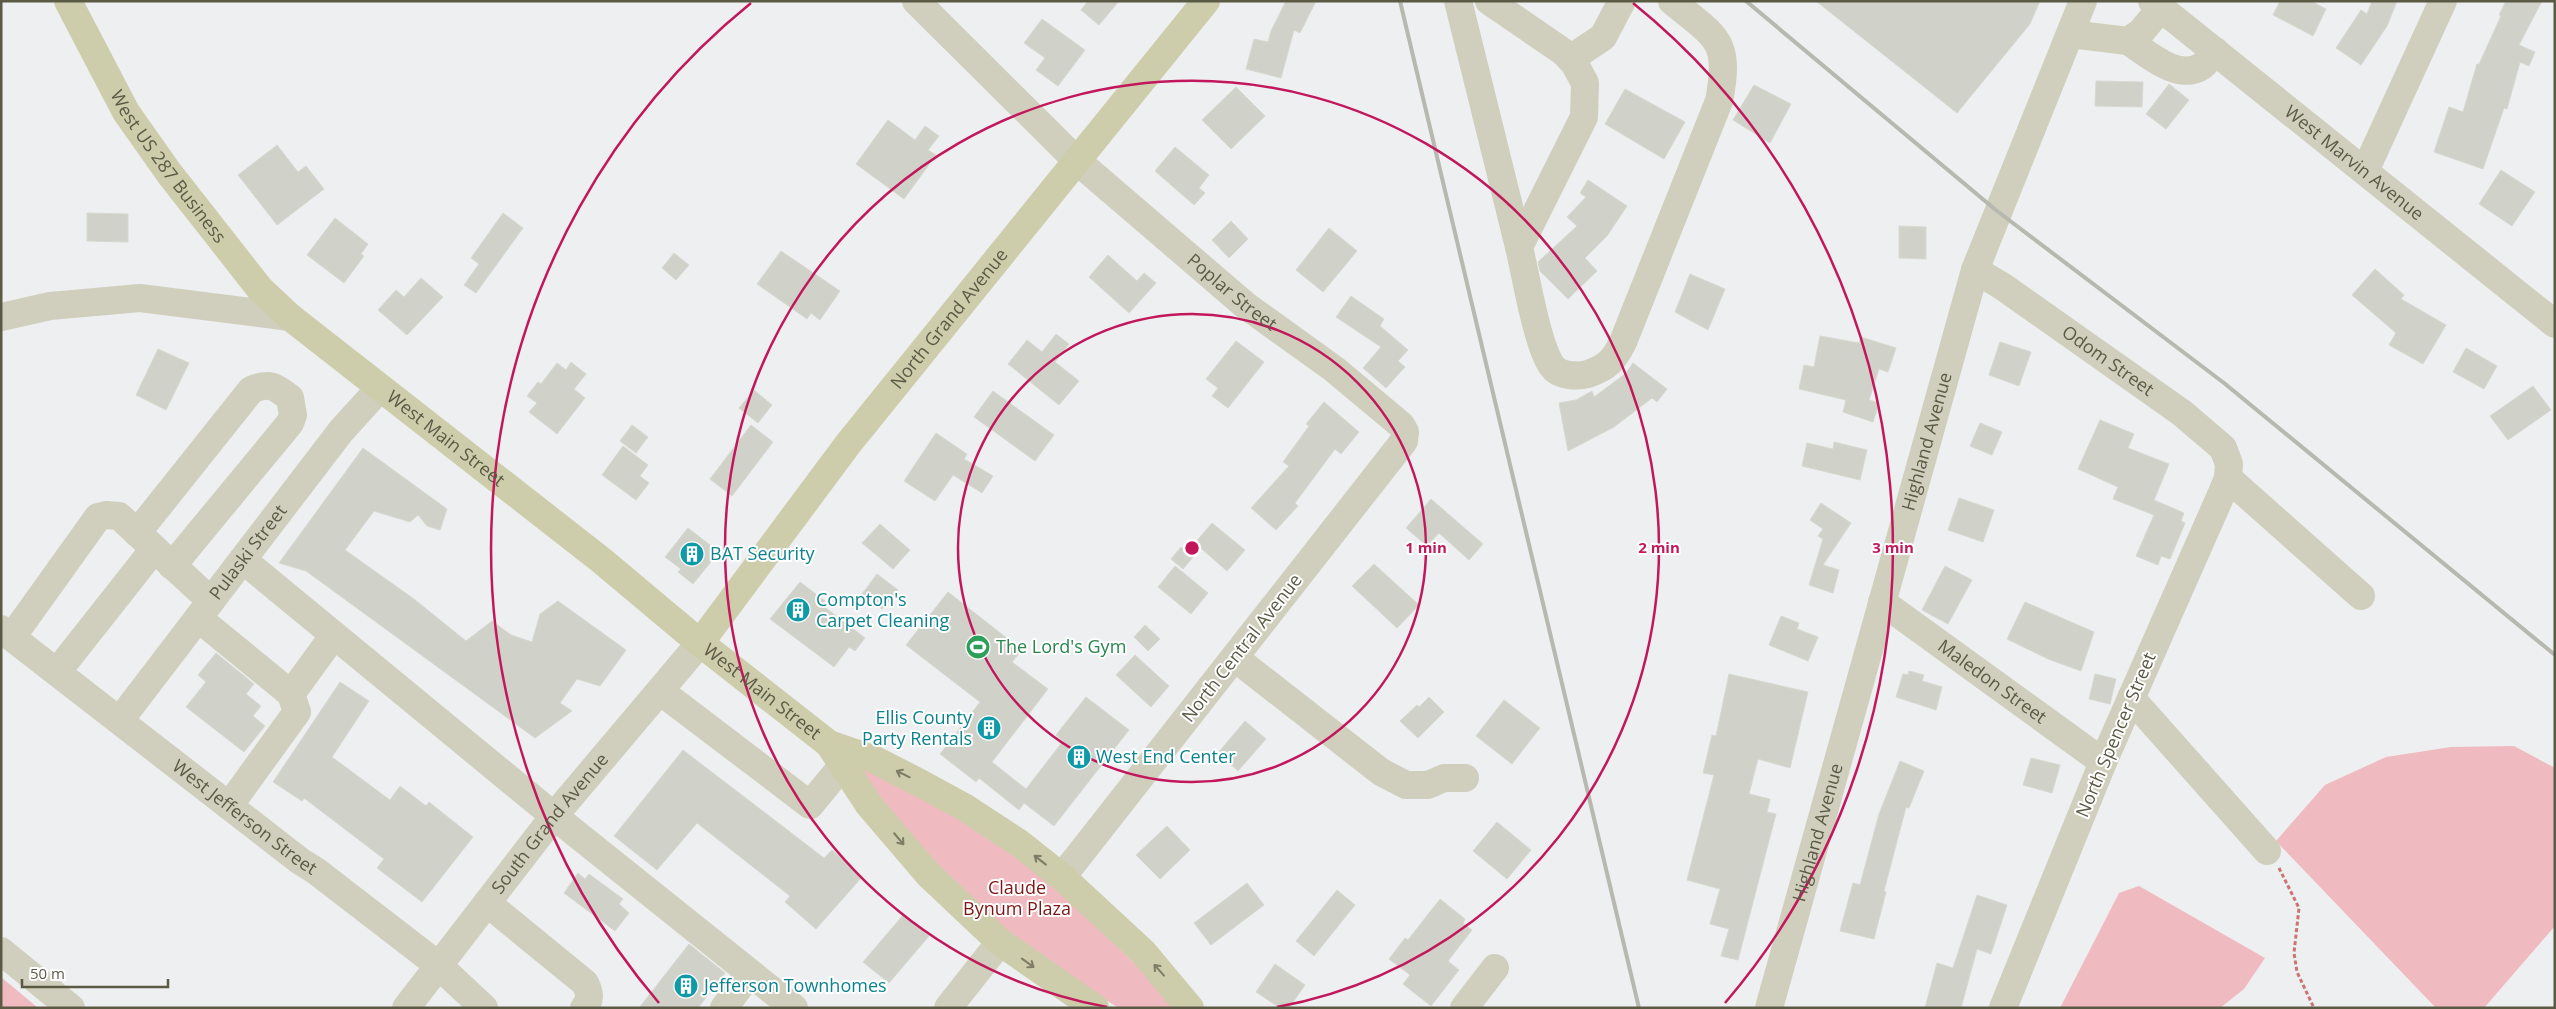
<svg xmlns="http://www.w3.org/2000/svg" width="2556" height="1009" viewBox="0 0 2556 1009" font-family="'Open Sans',sans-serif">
	<rect width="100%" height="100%" fill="#edeff0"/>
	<path fill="#efbac0" d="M2514,746L2555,768V926L2484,1008H2436L2276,841L2325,785L2386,757L2451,747Z
		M862,768L932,803L998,842L1039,872L1152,980L1173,1008H1119L1080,985L967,900L909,835L863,775Z
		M2139,886L2265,958L2244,989L2220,1008H2060L2119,893Z
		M1,977L38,1008H1Z"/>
	<path fill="#d0d2c9" stroke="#d7d9d1" d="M1088,1H1119L1099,25L1081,10Z
		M1286,1H1316L1300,33L1294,30L1281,78L1246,69L1254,39L1268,42L1271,31Z
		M1816,1H2040L2030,24L1957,113Z
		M2280,1H2311L2326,9L2313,36L2273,15Z
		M2372,1H2397L2387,26L2361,65L2336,48L2361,10L2367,14Z
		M2506,1H2542L2519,45L2535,52L2529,66L2520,62L2507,109L2504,108L2483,169L2434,152L2449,107L2463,112L2477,64H2479L2501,16L2499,15Z
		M1042,19L1085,50L1058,86L1036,70L1045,58L1024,43Z
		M2096,81L2143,82L2142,107L2095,106Z
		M2169,84L2189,100L2166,129L2146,114Z
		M1754,85L1791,104L1770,143L1733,120Z
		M1236,87L1265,116L1231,149L1202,120Z
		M1625,89L1685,122L1664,159L1605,124Z
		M888,120L915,140L925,126L939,136L928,150L936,155L904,199L856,164Z
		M277,145L298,172L306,166L324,189L277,225L238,175Z
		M1175,147L1209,175L1199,188L1205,193L1194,205L1155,171Z
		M2501,170L2535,192L2512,226L2479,204Z
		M1588,180L1627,206L1607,236L1585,258L1597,271L1568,299L1540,271L1538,262L1577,226L1567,217L1586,197L1580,193Z
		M87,213L128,214V242L87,241Z
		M503,213L523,228L476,293L464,285L479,264L471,258Z
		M335,218L368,244L361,254L364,256L344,283L307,255Z
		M1231,221L1248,239L1229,258L1212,240Z
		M1899,226L1926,227V259L1899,258Z
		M1329,228L1357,251L1323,292L1296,270Z
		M781,251L840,291L820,320L811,313L807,319L757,284Z
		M674,253L689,265L676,280L662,268Z
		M1108,255L1137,281L1144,273L1156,283L1129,313L1089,277Z
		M2375,269L2404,295L2401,299L2446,325L2423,364L2389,345L2396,333L2352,295Z
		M1690,274L1725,289L1708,330L1675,312Z
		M421,278L443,297L407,335L378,310L396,290L404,297Z
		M1351,296L1384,319L1380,326L1408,350L1398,361L1405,367L1386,388L1363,368L1381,347L1336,317Z
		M1056,334L1069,344L1055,362L1079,381L1059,405L1008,364L1027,340L1042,352Z
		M1820,336L1859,343L1861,337L1896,348L1888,372L1879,369L1869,400L1879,403L1873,422L1843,412L1846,400L1799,389L1804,365L1814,367Z
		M1236,341L1264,362L1228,408L1212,396L1218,388L1206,379Z
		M2000,342L2031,352L2019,386L1989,375Z
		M2466,348L2497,366L2484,389L2453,372Z
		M158,349L189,363L166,410L136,395Z
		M571,362L586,374L574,389L585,398L557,434L529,412L537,403L527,396L538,382L541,384L557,363L566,370Z
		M1633,363L1667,389L1657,402L1652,398L1614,427L1568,451L1559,403L1576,400L1592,391L1594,397L1625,374Z
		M2533,386L2551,410L2508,440L2490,416Z
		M754,390L772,405L758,423L739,408Z
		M993,391L1054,435L1035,461L974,417Z
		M1324,402L1359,432L1341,454L1335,449L1295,503L1298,506L1276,530L1251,508L1289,466L1283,462L1309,426L1306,424Z
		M2100,420L2134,434L2128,448L2169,464L2154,500L2184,513L2181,521L2185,523L2170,559L2161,556L2158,565L2136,556L2154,515L2113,499L2118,487L2078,469Z
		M1980,423L2002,432L1992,455L1970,446Z
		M632,425L648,437L636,453L620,441Z
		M751,425L773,442L732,496L710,479Z
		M936,433L967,454L964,459L993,476L982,493L953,475L935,501L904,481Z
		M1834,442L1867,450L1860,480L1802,466L1807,443L1833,449Z
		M623,446L648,465L640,476L649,483L636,500L602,475Z
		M363,448L447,509L440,530L427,526L418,515L410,522L374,511L345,550L414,599L466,641L492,621L511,635L532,642L540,614L558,601L626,650L600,686L577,679L560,703L572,711L535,738L306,571L279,563Z
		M1959,498L1994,510L1983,542L1948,530Z
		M1431,499L1483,544L1469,560L1439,533L1427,546L1406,528Z
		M1821,503L1851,523L1823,565L1839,570L1833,593L1809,585L1823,539L1818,536L1823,529L1810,520Z
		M1212,523L1245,550L1227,571L1195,543Z
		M880,524L910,550L893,569L862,543Z
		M688,528L719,552L693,584L678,572L681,569L665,557Z
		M1181,547L1193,557L1183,569L1171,559Z
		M1374,564L1419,605L1397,628L1352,586Z
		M1175,566L1208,593L1191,614L1158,587Z
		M1945,566L1972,580L1948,624L1922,610Z
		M877,574L898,590L882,609L862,594Z
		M800,582L825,601L822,605L865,638L855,651L849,647L834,667L770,619Z
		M948,592L1022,650L1012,662L1048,689L992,762L1026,789L1063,741L1056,735L1086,697L1129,730L1054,826L1024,803L1019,810L979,778L976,782L940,754L980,702L906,645Z
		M2025,602L2094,632L2081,671L2048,659L2007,639Z
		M1781,616L1799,623L1797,629L1818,637L1808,661L1769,645Z
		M1145,625L1160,639L1148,651L1134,637Z
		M216,653L254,684L246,694L261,706L253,716L265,726L244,752L186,707L206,682L198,675Z
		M1135,655L1169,686L1151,707L1116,675Z
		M1909,671L1924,675L1922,681L1942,687L1936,710L1896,697L1903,674L1908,675Z
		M1729,674L1808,692L1790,768L1758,759L1749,794L1770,799L1767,812L1776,814L1738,960L1721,956L1729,929L1710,924L1720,889L1687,880L1714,775L1703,773L1712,735L1716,736Z
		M2095,674L2116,679L2110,704L2089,699Z
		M340,682L369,701L332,757L390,800L400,786L426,806L429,802L473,837L422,902L377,868L384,859L304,798L302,801L273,782Z
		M1429,697L1444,712L1418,738L1400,721L1417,705L1419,707Z
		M1504,700L1540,728L1512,764L1476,736Z
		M1245,721L1266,739L1238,771L1218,753Z
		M683,750L824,858L832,850L862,877L816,929L785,902L790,896L697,823L657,870L614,836Z
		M2031,758L2060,765L2052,793L2023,785Z
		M1900,761L1924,771L1909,808L1906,807L1884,891L1886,892L1874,939L1840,931L1853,883L1860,885L1879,814Z
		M1497,822L1531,850L1507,879L1473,851Z
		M1167,826L1190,850L1160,879L1136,855Z
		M578,873L585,879L589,874L623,899L619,904L629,913L615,931L564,893Z
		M1247,883L1264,905L1211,945L1194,923Z
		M1337,890L1355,905L1314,956L1296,941Z
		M1977,895L2007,905L1991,954L1977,949L1961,1008H1925L1937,963L1953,968Z
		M1440,899L1465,919L1463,923L1472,930L1448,961L1459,970L1431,1006L1403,984L1410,975L1389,959L1405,938L1408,940Z
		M904,914L929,936L889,983L863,962Z
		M689,944L725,973L698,1008H639Z
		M1275,964L1305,985L1289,1008H1280L1256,992Z"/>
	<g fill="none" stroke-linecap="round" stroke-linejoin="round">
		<path stroke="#cd7372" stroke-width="3" stroke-dasharray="4 2.5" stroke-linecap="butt" d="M2279,868L2299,908L2294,953L2297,972L2314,1008"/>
		<g stroke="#d0cfbd" stroke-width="28">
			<path id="s1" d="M916,1L1076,160L1245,305L1334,369L1401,425L1405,432L1404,441L1062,877"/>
			<path d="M1458,1L1519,247"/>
			<path d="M1489,1L1562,51L1573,61L1585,83L1584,117L1519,247C1526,276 1537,345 1552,366C1559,376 1577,377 1588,374C1608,367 1614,360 1623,342L1719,101C1731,39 1716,38 1672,1"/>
			<path id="s2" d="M2152,1L2555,324"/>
			<path d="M2070,34L2128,41L2141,32L2161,8"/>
			<path d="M2128,41C2147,53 2178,82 2202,66C2207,63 2211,55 2215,51"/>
			<path d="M1570,59L1603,37L1622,1"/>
			<path d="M2365,171L2443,1"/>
			<path id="s3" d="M1975,270L2002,286L2182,413L2223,448L2229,464L2228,478L2221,495L2103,762L2003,1008"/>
			<path d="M1,317L50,306L140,298L290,317"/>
			<path d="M2228,478L2361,596"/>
			<path d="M137,533L251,390C269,382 275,386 290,398L293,415L290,423L172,566"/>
			<path d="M243,560L554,816L794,1008"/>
			<path id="s4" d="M1882,602L2103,762"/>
			<path d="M198,618L291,694L297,712L229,806"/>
			<path id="s5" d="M1,629L300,861L316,871L438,965L484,1008"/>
			<path d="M12,637L98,517L106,515L119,516L211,601"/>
			<path d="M1235,658L1381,772L1406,785H1428L1444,778H1465"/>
			<path d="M57,672L154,549"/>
			<path d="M660,691L810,805L842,766"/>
			<path d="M291,694L334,635"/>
			<path d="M2131,698L2267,851"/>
			<path id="s6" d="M120,720L341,431L380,388"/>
			<path d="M487,903L585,983C590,993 591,999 584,1008"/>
			<path d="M1,951L71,1008"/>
			<path id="s7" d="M406,1008L554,816L700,643"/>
			<path d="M724,1008L743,982"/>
			<path d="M948,1008L1000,942"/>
			<path d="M1464,1008L1495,968"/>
			<path id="s8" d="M1769,1008L1975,270L2083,1"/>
		</g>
		<g stroke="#cdcdac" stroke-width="28">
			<path id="s9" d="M68,1L126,112L169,173L260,289L290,317L601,560L700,643L829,744L875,760L920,783L964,807L1019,843L1062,877L1143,952L1190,1008"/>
			<path id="s10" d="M700,643L848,444L1206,1"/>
			<path d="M829,744L869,805L928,874L1000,942L1095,1008"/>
		</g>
		<path stroke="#b7b8af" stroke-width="4" d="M1400,1L1639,1008
			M1746,1L1997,211L2224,383L2555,655"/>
	</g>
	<defs><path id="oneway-shaft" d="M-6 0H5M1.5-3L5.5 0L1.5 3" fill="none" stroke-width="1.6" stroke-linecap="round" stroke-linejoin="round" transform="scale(1.25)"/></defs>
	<g stroke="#7d7c64">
		<use href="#oneway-shaft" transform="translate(903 774) rotate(-154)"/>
		<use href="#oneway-shaft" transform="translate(899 839) rotate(50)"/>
		<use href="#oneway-shaft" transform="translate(1040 860) rotate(-142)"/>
		<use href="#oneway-shaft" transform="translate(1028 963) rotate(36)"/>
		<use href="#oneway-shaft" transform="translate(1159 970) rotate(-132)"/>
	</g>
	<g fill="none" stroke="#c2185b" stroke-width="2.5">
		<circle cx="1192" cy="548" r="234"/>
		<path d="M1107 1007A467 467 0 1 1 1277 1007"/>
		<path d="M659 1003A701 701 0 0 1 751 3M1633 3A701 701 0 0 1 1725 1003"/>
	</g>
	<defs>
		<symbol id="building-disc" viewBox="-11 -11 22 22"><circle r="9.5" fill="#0f9aa8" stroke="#fff"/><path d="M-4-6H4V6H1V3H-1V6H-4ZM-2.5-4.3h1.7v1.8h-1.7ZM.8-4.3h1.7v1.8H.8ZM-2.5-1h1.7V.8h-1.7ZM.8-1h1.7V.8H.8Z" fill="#fff"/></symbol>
		<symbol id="stadium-disc" viewBox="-11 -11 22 22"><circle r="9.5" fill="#2e9e5b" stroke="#fff"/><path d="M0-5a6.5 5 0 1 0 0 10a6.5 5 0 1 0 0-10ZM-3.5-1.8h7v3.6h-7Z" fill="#fff"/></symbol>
	</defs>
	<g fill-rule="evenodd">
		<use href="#building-disc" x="678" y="540" width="28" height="28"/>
		<use href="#building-disc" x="784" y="596" width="28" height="28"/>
		<use href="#stadium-disc" x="964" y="633" width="28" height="28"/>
		<use href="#building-disc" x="975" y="714" width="28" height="28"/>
		<use href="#building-disc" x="1065" y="743" width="28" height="28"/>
		<use href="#building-disc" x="672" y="972" width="28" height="28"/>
	</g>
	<g text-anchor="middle" stroke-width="4" stroke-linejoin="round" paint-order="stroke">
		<g font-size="18" fill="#5b5a45" stroke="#fff">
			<text dy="6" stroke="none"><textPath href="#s2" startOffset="259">West Marvin Avenue</textPath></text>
			<text dy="6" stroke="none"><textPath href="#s9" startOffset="194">West US 287 Business</textPath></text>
			<text dy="6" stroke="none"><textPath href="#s1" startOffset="430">Poplar Street</textPath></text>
			<text dy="6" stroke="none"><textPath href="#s10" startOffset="409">North Grand Avenue</textPath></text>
			<text dy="6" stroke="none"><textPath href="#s3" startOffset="161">Odom Street</textPath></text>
			<text dy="6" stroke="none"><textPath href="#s9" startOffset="586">West Main Street</textPath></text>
			<text dy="6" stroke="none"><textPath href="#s8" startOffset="588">Highland Avenue</textPath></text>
			<text dy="6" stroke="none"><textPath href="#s6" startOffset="211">Pulaski Street</textPath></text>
			<text transform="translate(1242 648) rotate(-52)" y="6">North Central Avenue</text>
			<text dy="6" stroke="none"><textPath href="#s4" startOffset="136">Maledon Street</textPath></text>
			<text dy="6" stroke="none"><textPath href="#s9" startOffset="991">West Main Street</textPath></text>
			<text transform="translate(2116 735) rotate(-67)" y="6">North Spencer Street</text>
			<text dy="6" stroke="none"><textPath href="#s5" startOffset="308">West Jefferson Street</textPath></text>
			<text dy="6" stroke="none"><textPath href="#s7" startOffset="234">South Grand Avenue</textPath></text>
			<text dy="6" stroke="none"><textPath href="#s8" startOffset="182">Highland Avenue</textPath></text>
		</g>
		<g font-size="18" fill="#0d838f" stroke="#fff" text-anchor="start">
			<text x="710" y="560">BAT Security</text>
			<text x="816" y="606">Compton's<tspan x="816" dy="21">Carpet Cleaning</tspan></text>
			<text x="972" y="724" text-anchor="end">Ellis County<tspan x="972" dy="21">Party Rentals</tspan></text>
			<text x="1096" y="763">West End Center</text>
			<text x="704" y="992">Jefferson Townhomes</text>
		</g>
		<g font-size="18" fill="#27864d" stroke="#fff" text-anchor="start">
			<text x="996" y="653">The Lord's Gym</text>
		</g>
		<g font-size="18" fill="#7c1616" stroke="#fff">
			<text x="1017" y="894">Claude<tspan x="1017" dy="21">Bynum Plaza</tspan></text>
		</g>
	</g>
	<circle cx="1192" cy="548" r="8" fill="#c2185b" stroke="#fff" stroke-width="2.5"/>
	<g font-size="15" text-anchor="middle" font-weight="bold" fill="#c2185b" stroke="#fff" stroke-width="4" stroke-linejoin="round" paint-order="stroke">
		<text x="1426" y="553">1 min</text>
		<text x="1659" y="553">2 min</text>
		<text x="1893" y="553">3 min</text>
	</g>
	<rect width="2556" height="1009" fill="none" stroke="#5b5a45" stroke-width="5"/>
	<path d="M22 979v8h146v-8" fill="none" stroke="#5b5a45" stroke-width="2.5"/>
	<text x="30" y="979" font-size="15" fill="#5b5a45" stroke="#ffffff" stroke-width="4" paint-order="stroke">50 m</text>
</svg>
